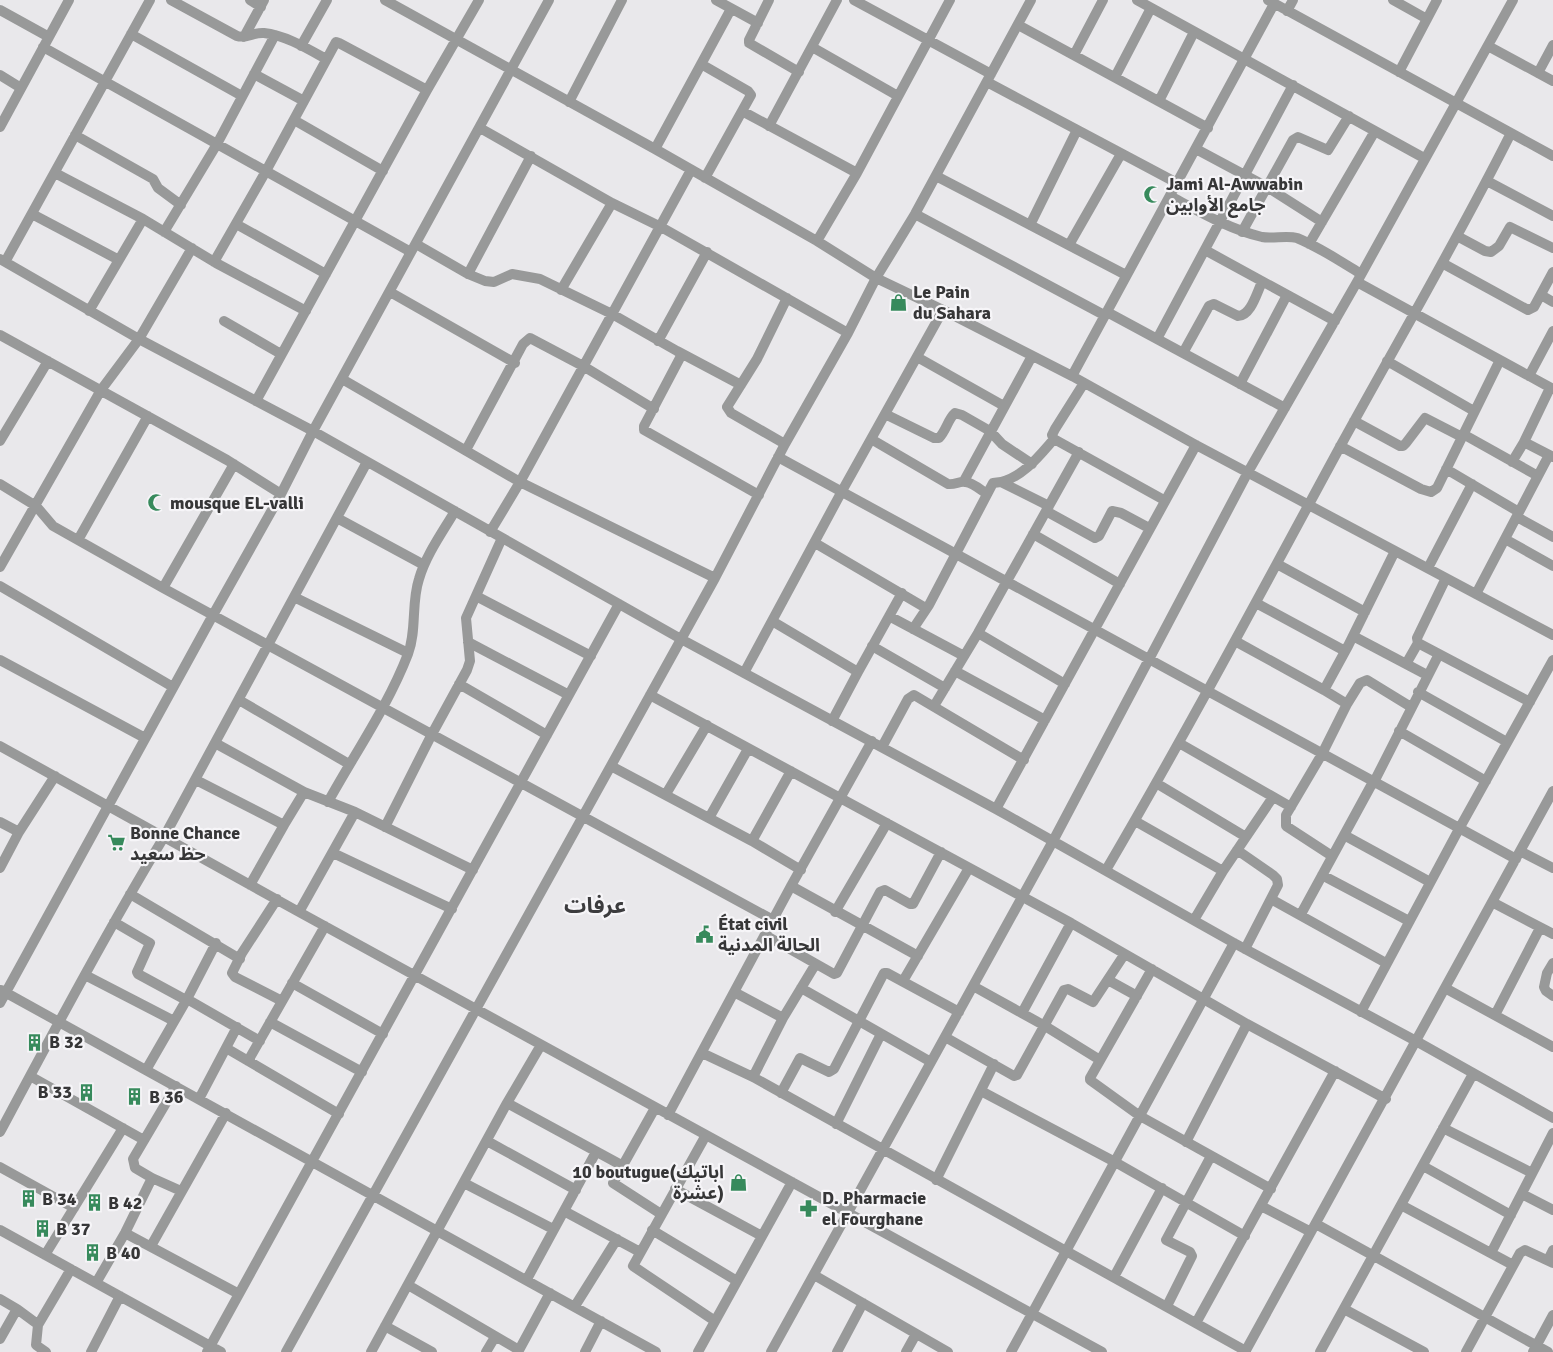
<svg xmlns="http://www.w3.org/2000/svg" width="1553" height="1352" viewBox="0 0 1553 1352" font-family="Signika,'Noto Sans Arabic',sans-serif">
	<rect width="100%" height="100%" fill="#e9e8eb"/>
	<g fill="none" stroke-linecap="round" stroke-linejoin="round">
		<path stroke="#989999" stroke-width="10" d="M171,0L237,36C246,39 254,32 264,33C285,35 308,49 326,59
			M250,0L261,7
			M385,0L655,149L817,241L876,278L943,310L1072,376L1196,445L1553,635
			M716,0L758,23
			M769,0L749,40V43L799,72
			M854,0L991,74
			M1137,0L1424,158
			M1268,0L1553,156
			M1393,0L1427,19
			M0,10L49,37
			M1287,11L1293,0
			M1018,25L1208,128
			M131,34L242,96
			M244,37L264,0
			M301,46L327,0
			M1488,46L1553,81
			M43,47L411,252
			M812,47L898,96
			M1074,55L1103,0
			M701,64L748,91L751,95L705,178
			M1399,72L1437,0
			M1538,73L1553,45
			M254,74L304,101
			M0,75L21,88
			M1115,77L1151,8
			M987,82L1177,183
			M1159,101L1194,32
			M569,102L622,0
			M742,111L857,173
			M294,120L383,171
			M769,126L837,0
			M0,127L69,0
			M480,128L612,203L661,227L848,333
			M75,135L153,179L158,188L181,205
			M655,149L731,9
			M1196,149L1267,187L1322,222
			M55,173L143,219L216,263L306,311
			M936,176L1126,275
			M1487,181L1553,216
			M1170,196C1200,212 1229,229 1262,237C1273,239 1287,235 1297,238C1319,247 1340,261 1361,274
			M32,214L119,260
			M915,214L1104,315
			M236,224L326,274
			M1030,225L1077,130
			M164,232L217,144L275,35
			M1242,232L1293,140L1298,137L1328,150L1349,116
			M1457,236L1485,251L1491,252L1499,246L1510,227L1553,248
			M817,241L857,173L950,0
			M416,244L468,274L485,281L494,282L512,274L540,279L612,314L677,351L741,385
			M1309,244L1375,131
			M1069,245L1121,154
			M1205,250L1335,321
			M0,259L139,339L313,431L681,639L996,809L1234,943L1416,1041L1553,1118
			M5,262L150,0
			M214,262L266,171L336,42L339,43L427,90
			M1442,263L1528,310L1534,307L1553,272
			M468,274L531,156
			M1357,282L1553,389
			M561,290L612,203
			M390,292L515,363
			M1541,295L1553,302
			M89,311L143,219
			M1107,312L1285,408
			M224,321L281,354
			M0,335L227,460L281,494
			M1157,339L1293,85
			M658,341L707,252
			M1183,353L1209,306L1214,304L1238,316C1251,316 1257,292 1262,282
			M682,354L644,426V430L759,495
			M917,357L1004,406
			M1387,361L1474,411
			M1072,376L1274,4
			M1529,376L1553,331
			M342,379L520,482L715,578
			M1084,383L1055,429L1052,435L1054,439L1164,500
			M1240,384L1287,295
			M1550,388L1524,442L1553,457
			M256,401L427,90L479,0
			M885,414L934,438H939C946,431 948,419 955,413L962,415L990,431L1002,444L1032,464
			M1354,421L1400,446H1403L1406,443L1425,418L1462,437
			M1463,434L1538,476
			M871,439L948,484C955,485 959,481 965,482C972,482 981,490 987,494
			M0,441L48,361
			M785,444L731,413L727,407L757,359L787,298
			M1340,446L1421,489L1431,492L1437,488L1500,360
			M466,450L523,344L530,338L583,366L654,409
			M778,457L1516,859
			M1512,462L1524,442
			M1446,469L1519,512
			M964,481L1032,356
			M1001,482C1024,476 1039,456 1054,439
			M0,484L36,506L53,526L163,588L773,920
			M1046,511L1095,538L1099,536L1112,511L1121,513L1149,528
			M1517,517L1553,537
			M337,518L424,565
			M490,532L520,482L691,170
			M1033,534L1120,584
			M1505,539L1553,566
			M78,540L148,416
			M815,543L924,607H927
			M1277,564L1365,612
			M0,567L101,390L139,339L192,248
			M1428,568L1472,484
			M1446,578L1417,638L1418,643L1530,702
			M0,586L173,687
			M163,588L234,464
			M1476,594L1549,455
			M476,596L591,656
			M294,597L408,653
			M1256,603L1345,651
			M889,616L964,656
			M772,621L858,672
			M913,629L929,605L993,483L1001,482L1049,506
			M978,633L1065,684
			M1353,636L1427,675
			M1235,641L1324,690L1347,704L1322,754L1286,815V826L1332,856
			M468,642L569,695
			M872,646L945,688
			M0,660L145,738
			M1406,664L1418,643
			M955,671L1045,720
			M744,673L842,491L943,310
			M459,684L547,735
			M1324,690L1348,646L1395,551
			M1418,692L1507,742
			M650,695L1071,923L1247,1024L1386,1099
			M239,700L349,764
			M1347,704L1360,683L1367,680L1411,707
			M934,706L978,633L1079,452
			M832,721L858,672L902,593
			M1399,731L1486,781
			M215,743L304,792L355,812L473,870
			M1179,743L1291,807
			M0,746L299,912L1102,1352
			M882,747L908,699L914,695L1024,760
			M611,766L752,841L801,870
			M196,780L284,825
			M1374,782L1439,654
			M1156,783L1246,837
			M666,794L707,725
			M328,802C355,753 388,706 408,654C417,630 411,603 419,579C426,555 442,533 455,511
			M996,809L1196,445
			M709,818L748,749
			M1135,821L1223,871
			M0,822L19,832
			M385,827L432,734L467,670L470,661L466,618L502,538
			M1344,835L1430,882
			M752,841L791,771
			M1237,850L1273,875L1277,879L1278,885L1245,949
			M1520,851L1553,868
			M333,853L452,909
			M0,868L19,832L55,776
			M1106,870C1188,730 1264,587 1341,445C1398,341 1458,239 1511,133
			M1322,875L1409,921
			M250,885L284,825L304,792
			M791,886L918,956
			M130,894L240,959
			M277,899L242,953L232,973L235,977L282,1001
			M1271,899L1386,963
			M1492,902L1553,934
			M299,912L355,812
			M835,912L887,823
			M1301,914L1373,782
			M1194,920L1223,871L1273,797
			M114,922L150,943L137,972L138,974L186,1000
			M765,935L834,974L837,973L880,892L885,890L910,904H913L941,852
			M1553,963L1547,973L1544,987L1546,991L1553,996
			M1152,969L1090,1078V1080L1140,1116L1271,1189
			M85,975L174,1021
			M1108,980L1137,996
			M903,981L969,868
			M292,983L383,1034
			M973,986L1045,1026L1100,1060
			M801,988L931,1062
			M1445,988L1553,1047
			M1,990L656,1352
			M734,992L783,1018
			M187,999L260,1041
			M0,1003L213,615L281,494L313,431L549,0
			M1361,1012L1459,829L1553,660
			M1022,1013L1071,923
			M1495,1015L1540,928
			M270,1022L362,1072
			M945,1037L1014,1076L1017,1075L1064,990L1068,989L1093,1002L1124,955
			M226,1048L339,1114
			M702,1053L753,1077L1246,1351
			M248,1061L325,926
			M146,1070L187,999L216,943
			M30,1076L144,1140
			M753,1077L783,1018L815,965
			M176,1086L133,1159L135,1168L152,1178L181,1191
			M981,1091L1115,1162L1245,1236
			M781,1093L800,1058L829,1072L834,1069L884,973H887L959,1012
			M199,1099L237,1027
			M507,1103L623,1166
			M655,1108L613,1183L661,1214
			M668,1115L791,886L872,741
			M836,1124L881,1034
			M1443,1128L1532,1173
			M0,1132C53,1033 106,933 164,837L367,462
			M706,1135L633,1266L715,1321
			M487,1141L576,1190
			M1186,1142L1247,1024
			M1423,1166L1511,1215
			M0,1167L74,1208
			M936,1180L994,1064
			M464,1183L553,1229
			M675,1189L762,1236
			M1522,1194L1553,1210
			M1401,1205L1513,1265
			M1261,1206L1311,1232
			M564,1211L640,1252
			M1316,1224L1548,1352
			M0,1230L221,1352
			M652,1230L737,1281
			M125,1233L239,1294
			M151,1246L226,1113
			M1491,1253L1553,1133
			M45,1255L123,1128
			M1548,1260L1553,1250
			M814,1275L948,1352
			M1114,1277L1162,1188
			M527,1279L596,1152
			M96,1283L125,1233L152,1178
			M408,1285L519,1350
			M0,1299L17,1309L36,1323L38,1325L36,1345L46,1352
			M575,1306L617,1239
			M1167,1306L1192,1256L1190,1252L1166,1240L1211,1156
			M1344,1309L1424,1352
			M1196,1323L1335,1071
			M38,1325L71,1269
			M385,1326L432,1352
			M0,1339L17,1309
			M91,1352L120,1296
			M207,1352L619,604
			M286,1352L715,578L785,444L848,333L876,278L915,214L1031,0
			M371,1352L507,1103L541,1045
			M486,1352L495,1337
			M518,1352L550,1293
			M585,1352L601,1321
			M698,1352L792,1182
			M771,1352L1053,841L1248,472L1357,282L1513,0
			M837,1352L863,1303
			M906,1352L916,1334
			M1011,1352L1234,943
			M1245,1352L1553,791
			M1320,1352L1473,1074
			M1466,1352L1520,1253L1525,1250L1553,1263
			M1533,1352L1553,1315"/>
	</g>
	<defs>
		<symbol id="mosque-bare" viewBox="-9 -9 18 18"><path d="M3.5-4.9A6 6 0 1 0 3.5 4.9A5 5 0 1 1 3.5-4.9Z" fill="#378a5c" stroke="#f6f5f8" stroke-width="2.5" paint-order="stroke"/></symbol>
		<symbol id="shop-bare" viewBox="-9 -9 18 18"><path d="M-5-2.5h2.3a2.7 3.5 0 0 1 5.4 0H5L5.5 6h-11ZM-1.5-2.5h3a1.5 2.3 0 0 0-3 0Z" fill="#378a5c" stroke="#f6f5f8" stroke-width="2.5" paint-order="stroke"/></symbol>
		<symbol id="supermarket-bare" viewBox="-9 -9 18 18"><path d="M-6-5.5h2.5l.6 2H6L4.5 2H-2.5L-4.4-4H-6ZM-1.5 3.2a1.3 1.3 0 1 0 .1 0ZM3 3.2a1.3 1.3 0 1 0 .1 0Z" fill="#378a5c" stroke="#f6f5f8" stroke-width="2.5" paint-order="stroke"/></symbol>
		<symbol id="civic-bare" viewBox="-9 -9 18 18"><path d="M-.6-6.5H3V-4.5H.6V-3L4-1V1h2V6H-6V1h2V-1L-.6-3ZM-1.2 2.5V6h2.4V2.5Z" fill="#378a5c" stroke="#f6f5f8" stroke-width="2.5" paint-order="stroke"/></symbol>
		<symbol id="building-bare" viewBox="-9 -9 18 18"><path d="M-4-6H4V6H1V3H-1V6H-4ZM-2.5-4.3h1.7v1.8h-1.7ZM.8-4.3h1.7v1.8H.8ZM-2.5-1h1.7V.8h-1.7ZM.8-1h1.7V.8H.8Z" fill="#378a5c" stroke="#f6f5f8" stroke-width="2.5" paint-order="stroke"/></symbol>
		<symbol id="pharmacy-bare" viewBox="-9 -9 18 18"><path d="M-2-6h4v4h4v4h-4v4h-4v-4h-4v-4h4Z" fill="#378a5c" stroke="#f6f5f8" stroke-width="2.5" paint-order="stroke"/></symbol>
	</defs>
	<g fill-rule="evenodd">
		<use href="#mosque-bare" x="1140" y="182" width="25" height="25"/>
		<use href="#shop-bare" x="886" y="290" width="25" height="25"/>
		<use href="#mosque-bare" x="144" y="490" width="25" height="25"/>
		<use href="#supermarket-bare" x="104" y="830" width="25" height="25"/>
		<use href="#civic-bare" x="692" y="922" width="25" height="25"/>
		<use href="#building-bare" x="22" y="1030" width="25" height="25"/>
		<use href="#building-bare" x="74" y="1080" width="25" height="25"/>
		<use href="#building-bare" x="122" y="1084" width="25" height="25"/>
		<use href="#shop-bare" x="726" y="1170" width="25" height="25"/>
		<use href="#building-bare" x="16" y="1186" width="25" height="25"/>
		<use href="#building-bare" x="82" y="1190" width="25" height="25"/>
		<use href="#pharmacy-bare" x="796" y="1196" width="25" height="25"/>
		<use href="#building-bare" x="30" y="1216" width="25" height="25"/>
		<use href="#building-bare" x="80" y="1240" width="25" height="25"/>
	</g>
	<g text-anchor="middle" stroke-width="4.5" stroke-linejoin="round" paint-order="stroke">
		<g font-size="18" font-weight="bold" fill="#363637" stroke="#f6f5f8" text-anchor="start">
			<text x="1166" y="190">Jami Al-Awwabin<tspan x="1166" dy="21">جامع الأوابين</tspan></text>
			<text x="913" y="298">Le Pain<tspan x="913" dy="21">du Sahara</tspan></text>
			<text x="170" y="509">mousque EL-valli</text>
			<text x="130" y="839">Bonne Chance<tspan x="130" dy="21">حظ سعيد</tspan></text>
			<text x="718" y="930">État civil<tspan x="718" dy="21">الحالة المدنية</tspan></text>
			<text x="49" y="1048">B 32</text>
			<text x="72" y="1098" text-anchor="end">B 33</text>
			<text x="149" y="1103">B 36</text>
			<text x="724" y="1178" text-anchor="end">10 boutugue(اباتيك<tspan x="724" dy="21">عشرة)</tspan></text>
			<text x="822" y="1204">D. Pharmacie<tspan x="822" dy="21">el Fourghane</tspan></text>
			<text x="42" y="1205">B 34</text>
			<text x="108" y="1209">B 42</text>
			<text x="56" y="1235">B 37</text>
			<text x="106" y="1259">B 40</text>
		</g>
		<g font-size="22" font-weight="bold" fill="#3c3c3e" stroke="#f6f5f8">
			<text x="595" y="913">عرفات</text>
		</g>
	</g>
</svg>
